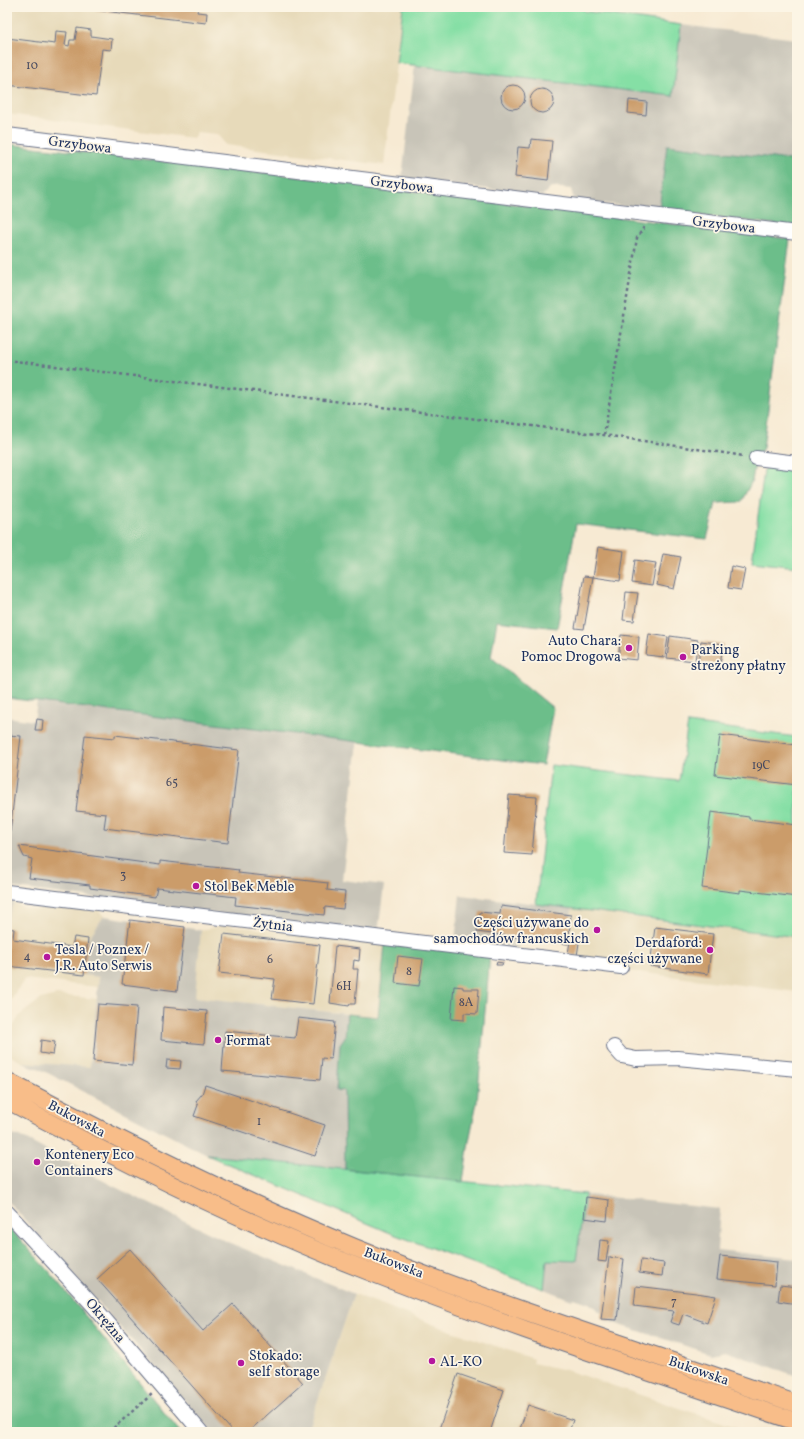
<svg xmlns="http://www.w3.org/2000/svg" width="804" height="1439" viewBox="0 0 804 1439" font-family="Vollkorn,serif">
	<rect width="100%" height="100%" fill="#fcf5e5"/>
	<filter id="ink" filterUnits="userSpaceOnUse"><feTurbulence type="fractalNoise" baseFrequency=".025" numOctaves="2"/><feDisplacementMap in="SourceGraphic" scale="8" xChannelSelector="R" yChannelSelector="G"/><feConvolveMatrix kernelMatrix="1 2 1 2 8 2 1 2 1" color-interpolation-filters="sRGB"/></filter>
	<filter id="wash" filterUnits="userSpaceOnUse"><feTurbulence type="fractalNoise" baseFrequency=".012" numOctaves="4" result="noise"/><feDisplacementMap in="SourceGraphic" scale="16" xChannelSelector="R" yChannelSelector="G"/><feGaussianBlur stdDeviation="0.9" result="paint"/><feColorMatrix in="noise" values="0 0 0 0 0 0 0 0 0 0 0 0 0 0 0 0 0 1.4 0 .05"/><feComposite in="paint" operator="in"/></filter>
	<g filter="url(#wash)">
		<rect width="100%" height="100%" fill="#f7ead3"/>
		<path fill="#e7daba" d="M7,7H403L384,165L226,145L217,134L197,132L193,138L7,114Z
			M14,903L25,908L38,910L48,903L98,909L104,916L88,939L85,975L99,977L98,987L25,979L7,1005V919Z
			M572,908L627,915L628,917L797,937V992L621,970L568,954Z
			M225,925L385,944L378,1017L194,997L201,930Z
			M57,995L97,999L90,1068L22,1062L7,1054V1037L20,1015L41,999Z
			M354,1294L443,1328L533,1359L532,1363L566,1370L748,1431L307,1432Z"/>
		<path fill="#c8c4b8" d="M681,25L797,39V161L667,145L659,210L574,200L571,189L551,187L542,196L402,178L415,65L673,96Z
			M37,702L358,742L342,880L384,885L378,933L7,887V717L34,721Z
			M460,895L572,908L568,944L525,939L516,949L476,944L473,940L464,939L460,942H455Z
			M7,899L14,903L7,919Z
			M104,916L201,930L195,997L347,1014L345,1037L340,1044L337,1090L344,1091L345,1169L207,1155L38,1068H33L22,1062L90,1067L99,977L84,975L88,939Z
			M7,1135L19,1136L115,1187L230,1243L354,1294L307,1432H213L7,1200Z
			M553,1191L720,1209L717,1250L797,1259V1376L725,1351L711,1354L601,1319L602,1313L589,1303L574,1298L572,1300L544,1289Z"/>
		<path fill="#85dfa5" stroke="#508782" d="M403,7H584V11L681,25L673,96L396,63Z
			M769,466L797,470V567L752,562L764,470Z
			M688,723L797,737V937L536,904L551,765L679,781Z
			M207,1155L585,1194L576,1261L547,1260L544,1289L393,1234Z"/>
		<path fill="#6cbe8a" stroke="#447674" d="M7,144L268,173L790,239L763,448L756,458L752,481L741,502L716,503L707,539L576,524L557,628L497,621L491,657L553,708L543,765L7,698Z
			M667,145L797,161V227L659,210Z
			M385,944L490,955L477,1102L469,1141L463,1182L345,1169L344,1091L337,1090L340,1044L345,1037L347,1014L378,1017Z
			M7,1225L49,1271L180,1432H7Z"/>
		<g id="blocks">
			<path fill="#cb9c6a" d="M86,7H198L197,12L207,13L206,23L86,9Z
				M77,28L91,30V36L112,39L111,50L102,49L96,96L7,85V38L55,44L56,31L67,32L65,45L69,46L70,40H75Z
				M501 97a12 12 0 1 1 24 0a12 12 0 1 1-24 0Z
				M530 101a12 12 0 1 1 24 0a12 12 0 1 1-24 0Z
				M629,100L647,102L646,115L628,113Z
				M531,139L552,141L548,181L515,177L518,147L530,148Z
				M598,547L624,551L620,581L593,577Z
				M663,554L681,557L674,589L657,585Z
				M635,560L656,563L652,586L632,583Z
				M731,566L745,569L741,590L728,588Z
				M584,576L593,577L584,629L575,628Z
				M626,592L638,593L634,621L623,620Z
				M649,634L668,637L665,657L646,655Z
				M621,635L639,637L637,660L618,658Z
				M670,636L698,640L695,661L667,658Z
				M701,641L723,644L720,665L698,662Z
				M37,719L43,720L42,730H35Z
				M7,735L21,736L10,832H7Z
				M85,735L115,738V735L239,750L228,843L104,828L106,814L76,811Z
				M720,735L797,745V785L715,775Z
				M509,795L537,797L532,855L504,853Z
				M711,812L749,817V819L797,825V897L740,890V893L702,888Z
				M19,846L160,865V861L239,870L238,873L328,883L327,890L345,892L343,909L325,907L324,915L235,905L236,897L157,888L155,897L90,888V885L29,878L32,859L24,857Z
				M501,906L571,915L568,944L477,932L480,912L500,914Z
				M130,920L185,927L177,991L122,984Z
				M655,927L713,934L708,974L650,966Z
				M7,928L14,929L13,939L72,947L74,937L88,939L84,975L7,966Z
				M224,934L320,945L313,1004L272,999L275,979L219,973Z
				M570,941L579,943L577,956L568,954Z
				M335,946L360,949L359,961L354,960L353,969H358L355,1004H350L349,1006L330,1003Z
				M398,956L423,959L419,986L395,983Z
				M497,962L503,963L502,965H496Z
				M454,986L463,987V989H479L477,1014L464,1013V1020L451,1019Z
				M98,1004L137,1007L132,1065L93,1061Z
				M163,1007L207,1011L204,1044L161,1040Z
				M298,1018L335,1022L331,1059L322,1058L320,1080L222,1071L225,1031L295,1038Z
				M41,1040L55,1042L53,1055L40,1053Z
				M167,1060L181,1061L180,1069L166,1068Z
				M205,1085L325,1125L315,1156L194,1116L198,1105L196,1101L202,1094Z
				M586,1197L609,1200L607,1221L584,1218Z
				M600,1240L609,1241L606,1262L598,1261Z
				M130,1249L203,1331L233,1304L303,1383L248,1432H233L97,1279Z
				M720,1256L777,1262L775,1285L717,1279Z
				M609,1257L624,1259L617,1320L601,1319Z
				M641,1260L664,1263L662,1276L639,1273Z
				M780,1285L797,1287V1304L778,1301Z
				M636,1286L696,1293L716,1296L707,1323L683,1314L679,1325L670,1322L674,1311L634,1306Z
				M458,1374L504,1390L490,1432H438Z
				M528,1405L573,1420L569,1432H519Z"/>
		</g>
	</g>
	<g filter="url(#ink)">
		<use href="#blocks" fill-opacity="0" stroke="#687087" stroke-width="1"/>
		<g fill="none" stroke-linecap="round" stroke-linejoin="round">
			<defs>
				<path id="minor" d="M7,135L797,233
					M756,458L797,463
					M7,892L621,967
					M614,1047L622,1056L636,1059L677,1058L797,1069
					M7,1212L91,1303L201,1432"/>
				<path id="major" d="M7,1081C121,1141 236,1199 356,1248C500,1306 650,1353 797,1404
					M7,1100C122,1162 238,1220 360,1268C503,1325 651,1372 797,1422"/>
			</defs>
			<use href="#minor" stroke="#687087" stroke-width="16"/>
			<use href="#major" stroke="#687087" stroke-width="19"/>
			<path stroke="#687087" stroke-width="2.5" stroke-dasharray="3 3" stroke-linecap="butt" d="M7,360L604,435L744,456
				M604,435L637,238L644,227
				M109,1432L152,1394"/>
			<use href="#minor" stroke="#fff" stroke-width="14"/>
			<use href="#major" stroke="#f8bd89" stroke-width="17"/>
		</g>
	</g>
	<g fill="#b5179e" stroke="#fcf5e5" stroke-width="1.5">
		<circle cx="629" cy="648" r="4"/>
		<circle cx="683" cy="657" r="4"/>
		<circle cx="196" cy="886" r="4"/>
		<circle cx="597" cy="930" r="4"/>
		<circle cx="710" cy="950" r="4"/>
		<circle cx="47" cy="957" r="4"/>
		<circle cx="218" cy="1040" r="4"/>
		<circle cx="37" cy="1162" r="4"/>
		<circle cx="432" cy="1361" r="4"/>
		<circle cx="241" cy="1363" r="4"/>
	</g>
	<g text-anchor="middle" stroke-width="3.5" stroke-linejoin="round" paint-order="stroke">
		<g font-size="12" fill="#474a61">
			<text x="32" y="69">10</text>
			<text x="761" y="769">19C</text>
			<text x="172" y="786">65</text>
			<text x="123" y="879">3</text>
			<text x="27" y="960">4</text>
			<text x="270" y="963">6</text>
			<text x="409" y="975">8</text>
			<text x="344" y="990">6H</text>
			<text x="466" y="1006">8A</text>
			<text x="259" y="1125">1</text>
			<text x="674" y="1305">7</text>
		</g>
		<g font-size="14" fill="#1b2f5e" stroke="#fcf5e5">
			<text transform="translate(80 144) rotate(7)" y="5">Grzybowa</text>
			<text transform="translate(402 184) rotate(7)" y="5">Grzybowa</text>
			<text transform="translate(724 224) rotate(7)" y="5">Grzybowa</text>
			<text transform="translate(273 924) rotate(7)" y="5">Żytnia</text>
			<text transform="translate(77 1118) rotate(28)" y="5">Bukowska</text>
			<text transform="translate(394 1262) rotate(21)" y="5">Bukowska</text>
			<text transform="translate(106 1320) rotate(50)" y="5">Okrężna</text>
			<text transform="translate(699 1370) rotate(19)" y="5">Bukowska</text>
		</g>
		<g font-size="14" fill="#1b2f5e" stroke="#fcf5e5" text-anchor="start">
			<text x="621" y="645" text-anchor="end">Auto Chara:<tspan x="621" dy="16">Pomoc Drogowa</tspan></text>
			<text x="691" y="654">Parking<tspan x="691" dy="16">streżony płatny</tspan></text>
			<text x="204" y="891">Stol Bek Meble</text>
			<text x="589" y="927" text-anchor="end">Części używane do<tspan x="589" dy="16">samochodów francuskich</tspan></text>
			<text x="702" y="947" text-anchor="end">Derdaford:<tspan x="702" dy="16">części używane</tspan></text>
			<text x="55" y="954">Tesla / Poznex /<tspan x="55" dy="16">J.R. Auto Serwis</tspan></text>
			<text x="226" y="1045">Format</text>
			<text x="45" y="1159">Kontenery Eco<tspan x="45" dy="16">Containers</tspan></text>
			<text x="249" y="1360">Stokado:<tspan x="249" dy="16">self storage</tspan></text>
			<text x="440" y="1366">AL-KO</text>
		</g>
	</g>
	<rect width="804" height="1439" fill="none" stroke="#fcf5e5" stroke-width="24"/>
</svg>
